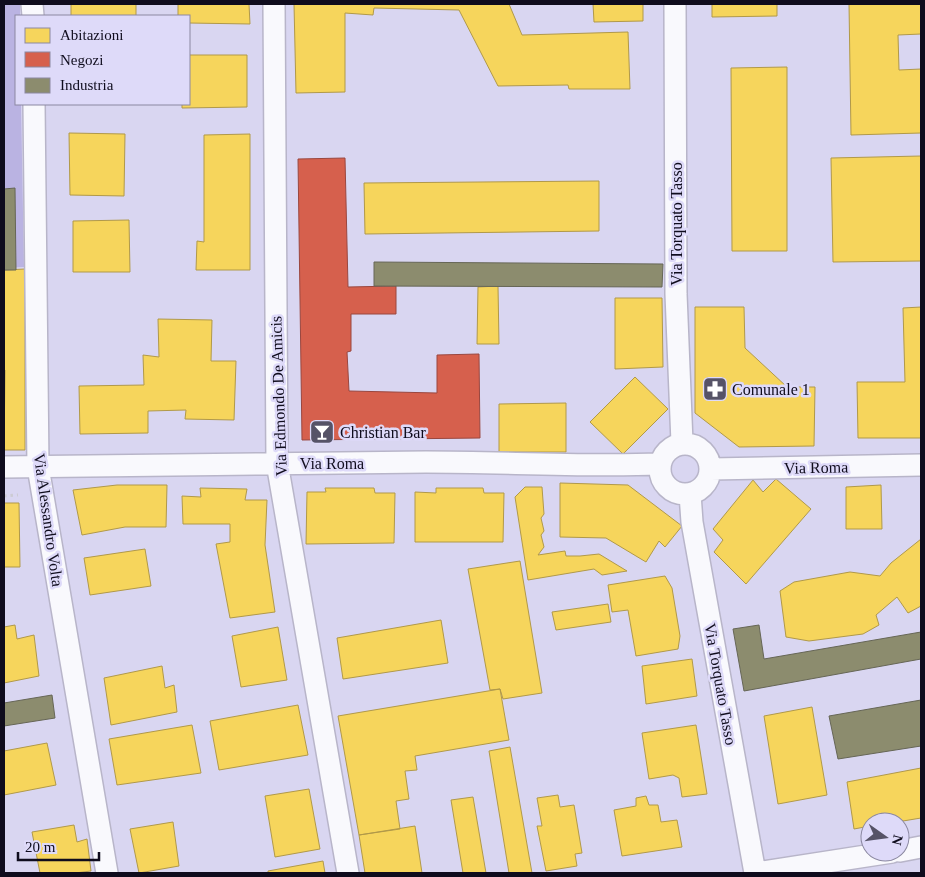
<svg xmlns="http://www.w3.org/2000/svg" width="925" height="877" viewBox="0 0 925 877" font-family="'Times New Roman',serif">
	<rect width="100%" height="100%" fill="#d9d6f1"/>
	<path fill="#bab3e2" d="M4,4H20V16H16V104H21L24,267L4,268Z"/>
	<path fill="#f6d55c" stroke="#b19949" d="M71,4H136V16H71Z
		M178,4H249L250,24L189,23V16H178Z
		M294,4H509L522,35L628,32L630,89H569L568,85L498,86L459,10L374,8L373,15L345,13V92L296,93Z
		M593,4H643V21L594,22Z
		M712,4H777V16L712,17Z
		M849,4H921V34L898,35L899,70L921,69V133L851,135Z
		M189,55H247V107L182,108V104H189Z
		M787,67V251H732L731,68Z
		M69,133L125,134L124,196L70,195Z
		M250,134V270H196L197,241L204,242V135Z
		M921,156V261L833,262L831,158Z
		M599,181V231L365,234L364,183Z
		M129,220L130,272H73V221Z
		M25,269V450H4L5,370H4V270Z
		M498,286L499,344H477L478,287Z
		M615,298H662L663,367L615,369Z
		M695,307H744L745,348L787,387H815L814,446L739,447L695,413Z
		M921,307V438H858L857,382H905L903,308Z
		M158,319L212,320L211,361H236L234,420L185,419L186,410L148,411V433L80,434L79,386L144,385L143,355L159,357Z
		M635,377L668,409L623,454L590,422Z
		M566,403V452H499V404Z
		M776,479L811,509L746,584L714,552L723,540L713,529L753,480L763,492Z
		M560,483L628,485L682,526L665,547L659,541L646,562L606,538L560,537Z
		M117,485H167L166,527H125L82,535L73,490Z
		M881,485L882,529H846V487Z
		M525,487H542L544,514L541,518L544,531L541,535L544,547L538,555L565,551L566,556H580L599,554L627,571L602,575L594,569L528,580L515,497Z
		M200,488L247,489L245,500H267L265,545L275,612L230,618L216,544L230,542V524H183L182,496L201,497Z
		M325,488H374L375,493H395L394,543L306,544L307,492H326Z
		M436,488H483L484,493H504L503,542H415V492L436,493Z
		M4,503H19L20,567H4Z
		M921,539V606L908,613L897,597L876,615L879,625L863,634L809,641L786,637L780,591L794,582L850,572L880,576L891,563Z
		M145,549L151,586L90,595L84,558Z
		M520,561L542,693L503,699L500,689L490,690L468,569Z
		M665,576L672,588L680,636L678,649L636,656L628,610L612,612L608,585Z
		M608,604L611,622L556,630L552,612Z
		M441,620L448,663L343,679L337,638Z
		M15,625L17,639L34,635L39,676L4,683V627Z
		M278,627L287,680L241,687L232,636Z
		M692,659L697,696L646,704L642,666Z
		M162,666L165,688L174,685L177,712L111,725L104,678Z
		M500,689L509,740L415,756L417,770L405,771L409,799L396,801L400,829L359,835L338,716Z
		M298,705L308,755L219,770L210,721Z
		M812,707L827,795L778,804L764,716Z
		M192,725L201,773L117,785L109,739Z
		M696,725L707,794L682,797L679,778L673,775L649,779L642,733Z
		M47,743L56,785L4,795V751Z
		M510,747L532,873H509L489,751Z
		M921,768V818L897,822H870V826L854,829L847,782Z
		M309,789L320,849L275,857L265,796Z
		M558,795L560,807L574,805L582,853L575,854L577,866L546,871L537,826H542L537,798Z
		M646,796L649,805H658L661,822L677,820L682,847L622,856L614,810L636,806V798Z
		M473,797L486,873H463L451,800Z
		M173,822L179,866L139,873L130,829Z
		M74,825L77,842L87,839L91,871L75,873H40L32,832Z
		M415,826L422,873H365L359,835Z
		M323,861L325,873H268V871Z"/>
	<path fill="#d6604d" stroke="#9a473f" d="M345,158L348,287L396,286V314H351V351L347,352L349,391L437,393V355L479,354L480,438L302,440L298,159Z"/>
	<path fill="#8c8c6e" stroke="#666656" d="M15,188L16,270H4V189Z
		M374,262L663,264L662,287L374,286Z
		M759,625L764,659L921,632V659L744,691L733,629Z
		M52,695L55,718L4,726V703Z
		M921,700V746L838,759L829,716Z"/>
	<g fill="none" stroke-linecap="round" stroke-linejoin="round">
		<defs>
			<path id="street" d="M32,4L33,16
				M274,4L277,463L348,873
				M675,4L676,294L682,443
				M34,104L38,467L107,873
				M660 469a25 25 0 1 1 50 0a25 25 0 1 1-50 0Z
				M4,467C145,466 285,463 426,462C504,462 582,467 660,464
				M711,469L921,465
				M690,494L692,522L755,873
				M900,851L921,847
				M756,873L892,852"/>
		</defs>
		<use href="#street" stroke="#b8b5c9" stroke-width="24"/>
		<path stroke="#cccbd3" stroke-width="3" stroke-dasharray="2.5 4" stroke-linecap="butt" d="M4,496L18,495"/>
		<use href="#street" stroke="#f9f9fd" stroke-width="21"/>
	</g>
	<defs>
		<symbol id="pharmacy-square" viewBox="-11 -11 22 22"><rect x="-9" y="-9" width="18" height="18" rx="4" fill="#565367" stroke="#dedaf9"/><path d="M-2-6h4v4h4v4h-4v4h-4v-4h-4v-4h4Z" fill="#fff"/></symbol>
		<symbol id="bar-square" viewBox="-11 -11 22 22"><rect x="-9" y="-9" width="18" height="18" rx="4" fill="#565367" stroke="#dedaf9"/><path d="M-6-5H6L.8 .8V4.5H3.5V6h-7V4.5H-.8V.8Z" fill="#fff"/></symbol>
	</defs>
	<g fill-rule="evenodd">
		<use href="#pharmacy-square" x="701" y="375" width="28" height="28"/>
		<use href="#bar-square" x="308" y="418" width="28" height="28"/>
	</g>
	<g text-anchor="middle" stroke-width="5" stroke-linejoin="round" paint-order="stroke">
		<g font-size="16" fill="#0f0c1d" stroke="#dedaf9">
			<text transform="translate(676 224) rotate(-90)" y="6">Via Torquato Tasso</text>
			<text transform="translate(278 396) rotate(-92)" y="6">Via Edmondo De Amicis</text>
			<text x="332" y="469">Via Roma</text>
			<text transform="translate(816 467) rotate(-1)" y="6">Via Roma</text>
			<text transform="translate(49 520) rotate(82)" y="6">Via Alessandro Volta</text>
			<text transform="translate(721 684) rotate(80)" y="6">Via Torquato Tasso</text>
		</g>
		<g font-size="16" fill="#0f0c1d" stroke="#dedaf9" text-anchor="start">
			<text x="732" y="395">Comunale 1</text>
			<text x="340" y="438">Christian Bar</text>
		</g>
	</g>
	<rect width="925" height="877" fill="none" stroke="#0f0c1d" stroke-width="10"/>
	<rect x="15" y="15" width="175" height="90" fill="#dedaf9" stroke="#8b88a1"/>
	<rect x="25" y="28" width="25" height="15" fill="#f6d55c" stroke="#8b88a1"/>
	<text x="60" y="40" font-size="15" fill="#0f0c1d">Abitazioni</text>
	<rect x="25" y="52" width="25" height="15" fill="#d6604d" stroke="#8b88a1"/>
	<text x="60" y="65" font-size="15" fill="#0f0c1d">Negozi</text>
	<rect x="25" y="78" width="25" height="15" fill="#8c8c6e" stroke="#8b88a1"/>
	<text x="60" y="90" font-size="15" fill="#0f0c1d">Industria</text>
	<g transform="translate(885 837) rotate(104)"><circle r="24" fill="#dedaf9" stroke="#8b88a1"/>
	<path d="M0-4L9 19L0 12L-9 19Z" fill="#565367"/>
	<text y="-8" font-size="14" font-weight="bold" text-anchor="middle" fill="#0f0c1d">N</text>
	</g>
	<path d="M18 852v8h81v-8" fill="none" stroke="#0f0c1d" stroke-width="2.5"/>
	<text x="25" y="852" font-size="15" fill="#0f0c1d" stroke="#dedaf9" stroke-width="4" paint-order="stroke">20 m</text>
</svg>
